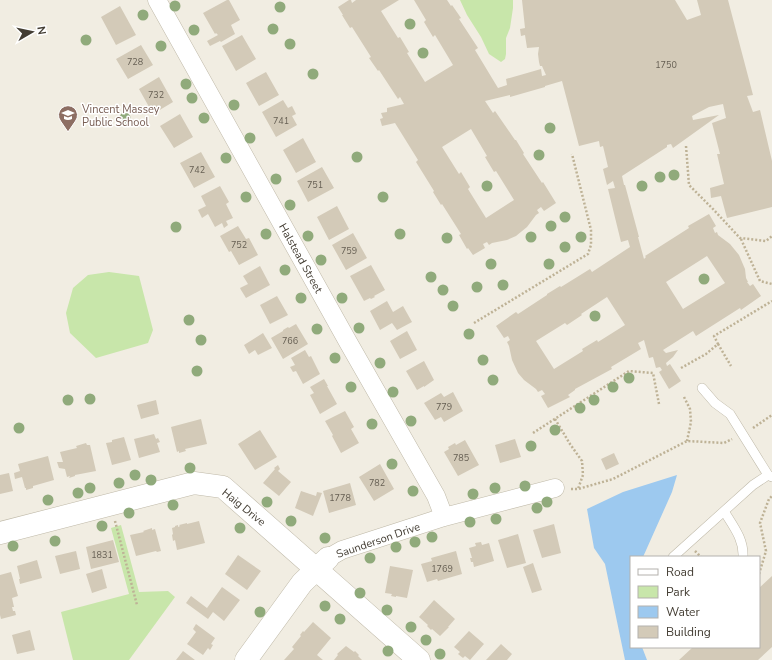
<svg xmlns="http://www.w3.org/2000/svg" width="772" height="660" viewBox="0 0 772 660" font-family="'Nunito Sans',sans-serif">
	<rect width="100%" height="100%" fill="#f1ede2"/>
	<path fill="#c8e6aa" d="M460,0H513V8L510,28L506,38V54L505,59L501,62L489,54L481,37L467,15Z
		M109,272L139,276L153,330L148,343L96,358L70,333L66,313L73,288L88,275Z
		M121,525L139,592L168,591L175,597L129,660H73L61,612L129,594L111,528Z"/>
	<path fill="#9dc9ef" d="M677,475L672,492L643,557H631V647H642L647,660H625L605,564L594,548L587,509L623,492Z"/>
	<path fill="#d3cab8" fill-rule="evenodd" d="M227,0H229L240,20L231,25L235,34L221,42L220,41L210,46L207,41L218,35L216,33L215,34L203,13Z
		M349,0H351L352,3L356,0H399L381,11L398,38L400,37L409,52L407,53L425,82L453,65L435,35L433,37L424,22L426,20L414,0H447L451,6L452,5L461,18L459,19L478,48L475,50L498,88L507,85L506,79L541,69L542,76L546,75L542,66H540L539,62L538,54L539,47L527,48L525,35L521,36L520,29L525,28L522,0H675L687,20L701,15L697,0H728L753,95L747,96L753,112L760,110L772,161V207L727,218L721,196L711,198L710,188L724,184L717,154H720L712,123L726,118L723,104L709,107L692,116L693,120L719,115L673,148L671,144L667,145V147L622,176L624,185H625L639,237H638L644,259L646,257L645,256L689,228L688,226L709,214L716,226L713,228L715,233L717,232L718,235L730,244L739,255L745,269L746,278L748,282H747L750,286L753,284L761,296L741,310L740,308L696,336L693,331L663,350L666,353L678,350L673,357L666,363L667,366L670,364L681,381L669,389L659,372L662,370L660,367L656,368L653,357L649,358L644,340L638,343L641,349L611,367L612,369L575,389V390L568,395L570,397L548,408L541,396L545,394L542,390L538,392L536,389L524,380L518,373L512,360L509,346L507,342L510,340L508,336L504,338L496,326L516,312L518,314L547,295V294L560,286L561,287L590,269L592,272L630,247L628,240L621,242L608,189L615,188L613,181L607,185L603,169L608,167L603,146L600,147L599,141L579,146L562,81L545,86V87L510,97V95L485,101L493,113L495,111L515,140H516L524,153L523,154L542,183L543,182L556,203L544,211L541,207L537,210L539,213L536,215L527,227L516,236L507,240L492,243L489,245L487,242L483,244L485,248L473,255L468,248L467,249L459,235L461,234L442,204L441,205L433,192L434,191L416,162L418,160L395,123L382,126L380,119L383,118L381,113L387,112V108L404,104L400,97L398,99L379,70L378,71L369,58L371,57L352,27L350,28L342,15H343L338,7ZM471,129L487,156L485,157L494,172L496,171L514,200L486,218L468,189L470,187L461,172L459,174L442,147ZM707,256L725,283L683,309L666,282ZM607,297L625,325L598,342L597,340L582,349L583,351L554,369L536,341L565,323L567,325L582,315L581,314Z
		M120,6L136,35L116,45L101,17Z
		M242,35L256,59L236,71L222,46Z
		M141,45L153,65L128,79L116,59Z
		M266,72L279,95L259,106L246,83Z
		M159,77L173,102L153,114L139,89Z
		M283,100L288,108L292,106L296,114L292,116L297,125L276,137L262,112Z
		M180,114L193,137L174,148L160,126Z
		M303,138L316,162L296,173L283,150Z
		M201,152L215,177L194,188L180,163Z
		M322,167L334,188L308,202L297,181Z
		M220,186L229,202L226,204L233,218L226,221L228,225L224,228L222,223L215,227L208,214L202,218L198,210L206,206L201,196Z
		M337,206L349,229L329,240L317,217Z
		M238,226L246,239L249,238L258,255L239,265L231,251L229,252L220,236Z
		M353,233L367,258L346,270L332,245Z
		M371,265L385,290L374,296L375,297L371,299L370,298L364,301L350,276Z
		M260,266L270,285L246,298L241,290L240,288L248,284L243,276Z
		M277,296L288,315L270,324L260,305Z
		M387,301L393,312L403,306L412,322L397,330L392,323L380,330L370,311Z
		M296,324L308,344L283,359L271,338L283,331V330L288,327L289,328Z
		M407,331L417,350L400,359L390,341Z
		M263,333L272,348L258,355L255,350L249,354L244,345Z
		M305,350L309,357L311,356L320,374L303,384L296,371L293,372L290,367L295,365L291,358Z
		M424,361L434,380L424,387V386L417,390L406,371Z
		M324,379L328,386H327L337,404L320,414L310,395L314,393L310,387Z
		M453,392L463,411L444,422L441,417L435,420L424,403L441,393L444,397Z
		M156,400L159,414L141,419L137,405Z
		M345,411L354,427L351,429L359,443L341,453L332,436L333,435L325,421Z
		M201,419L207,444L185,449L186,451L179,453V451L177,452L171,427Z
		M260,430L277,457L255,470L238,444Z
		M154,434L156,439L158,438L160,442L157,443L160,452L139,458L134,439Z
		M124,437L131,460L112,465L106,443L112,442V440Z
		M515,439L521,457L500,463L495,445Z
		M465,440L479,465L458,476L444,452L449,449L448,447L455,443L456,445Z
		M86,443L87,445H90L96,471L75,475V476L69,478L70,476L67,477L65,469L59,468L57,462H63L60,452L77,448L76,446Z
		M614,453L619,464L606,470L601,459Z
		M48,456L54,480L33,486V488L26,490V488H25L22,477L15,479L14,473L20,471L18,464Z
		M380,464L394,489L374,501L359,477Z
		M278,465L280,469L278,471L291,482L279,496L263,483L275,469L274,468Z
		M9,473L13,491L0,494V475Z
		M350,483L356,505L329,513L323,491Z
		M301,491L316,496L317,492L322,493L313,516L295,508Z
		M199,521L205,543L177,550L175,540L173,541L172,535L173,534L172,528L175,527V526L178,525V527L180,526L179,525L187,523V524Z
		M554,524L561,553L542,558L533,530Z
		M152,528V530L155,529L161,551L157,552L156,551L136,556L130,535L144,532L143,531Z
		M518,534L526,563L507,568L498,540Z
		M113,540L119,562L91,569L86,547Z
		M481,542L482,545L489,543L494,561L474,567L473,562H471L470,558H472L469,548L476,546L475,543Z
		M76,551L80,569L60,574L55,556Z
		M456,551L462,574L438,581L437,579L427,582L421,564L432,561L431,558Z
		M238,555L261,571L247,590L225,574Z
		M37,560L42,578L20,584L19,579H20L17,566Z
		M533,563L542,590L532,593L523,567Z
		M390,566L413,570L407,598L396,596V597L391,596L392,594L385,593Z
		M102,569L107,588L92,593L86,574Z
		M11,572L18,596L12,598L14,607H12L13,611H15L16,615L1,619L0,615V575Z
		M772,576V647L758,660H679L693,647H759V588Z
		M222,587L240,600L224,621L213,612L208,619L186,603L191,596L207,608Z
		M434,600L455,619L448,627H449L440,636L432,629L431,630L427,626L428,625L419,617Z
		M313,622L331,638L317,655L323,660H284L294,649L292,647L301,636L300,635L303,631L304,632Z
		M196,624L215,638L211,644L213,645L210,650L208,648L203,655L187,644L196,632L193,629Z
		M30,630L35,650L17,654L12,635Z
		M469,631L484,644L470,660L465,656L463,658L458,654L460,652L454,647Z
		M501,644L512,654L507,660H486Z
		M346,646L354,652L355,651L359,655L358,656L362,660H334L338,655L337,654Z
		M183,651L195,660H176Z"/>
	<g fill="none" stroke-linecap="round" stroke-linejoin="round">
		<defs>
			<path id="service" d="M702,388L715,403L730,414L768,475L772,477
				M724,511C733,526 744,539 743,557
				M673,557L753,485L768,475"/>
			<path id="minor" d="M157,0L348,342L436,496L444,517
				M328,558L342,550L444,517L555,488"/>
			<path id="tertiary" d="M0,533L194,483L223,487L419,660
				M246,660L302,583L328,558"/>
		</defs>
		<use href="#service" stroke="#bfb9a8" stroke-width="10"/>
		<use href="#minor" stroke="#bfb9a8" stroke-width="19"/>
		<use href="#tertiary" stroke="#bfb9a8" stroke-width="23"/>
		<path stroke="#beb296" stroke-width="2.5" stroke-dasharray="2 2" stroke-linecap="butt" d="M686,146L689,185L712,208L740,238L766,241L772,236
			M741,239L760,281L772,284
			M474,323L588,254L591,245V230L572,154
			M718,344L731,366
			M681,368L706,354L718,344L714,336L772,301
			M684,397L690,409L691,422L687,441
			M555,419L570,444L582,461L583,475L578,489
			M753,428L772,415
			M533,433L629,371L653,373L659,404
			M571,489H578L613,479L687,441L724,443L732,439
			M115,521L137,605
			M695,551L701,557
			M759,574L766,551L760,523L769,499L772,496"/>
		<use href="#service" stroke="#fff" stroke-width="9"/>
		<use href="#minor" stroke="#fff" stroke-width="18"/>
		<use href="#tertiary" stroke="#fff" stroke-width="22"/>
	</g>
	<g fill="#90aa7b">
		<circle cx="175" cy="6" r="5.5"/>
		<circle cx="280" cy="7" r="5.5"/>
		<circle cx="143" cy="15" r="5.5"/>
		<circle cx="410" cy="24" r="5.5"/>
		<circle cx="273" cy="29" r="5.5"/>
		<circle cx="194" cy="30" r="5.5"/>
		<circle cx="86" cy="40" r="5.5"/>
		<circle cx="290" cy="44" r="5.5"/>
		<circle cx="161" cy="46" r="5.5"/>
		<circle cx="423" cy="53" r="5.5"/>
		<circle cx="313" cy="74" r="5.5"/>
		<circle cx="186" cy="84" r="5.5"/>
		<circle cx="192" cy="98" r="5.5"/>
		<circle cx="234" cy="105" r="5.5"/>
		<circle cx="125" cy="118" r="5.5"/>
		<circle cx="204" cy="118" r="5.5"/>
		<circle cx="550" cy="128" r="5.5"/>
		<circle cx="250" cy="138" r="5.5"/>
		<circle cx="539" cy="155" r="5.5"/>
		<circle cx="357" cy="157" r="5.5"/>
		<circle cx="226" cy="158" r="5.5"/>
		<circle cx="674" cy="175" r="5.5"/>
		<circle cx="660" cy="177" r="5.5"/>
		<circle cx="276" cy="179" r="5.5"/>
		<circle cx="487" cy="186" r="5.5"/>
		<circle cx="642" cy="186" r="5.5"/>
		<circle cx="246" cy="197" r="5.5"/>
		<circle cx="383" cy="197" r="5.5"/>
		<circle cx="290" cy="205" r="5.5"/>
		<circle cx="565" cy="217" r="5.5"/>
		<circle cx="551" cy="226" r="5.5"/>
		<circle cx="176" cy="227" r="5.5"/>
		<circle cx="266" cy="234" r="5.5"/>
		<circle cx="400" cy="234" r="5.5"/>
		<circle cx="308" cy="236" r="5.5"/>
		<circle cx="531" cy="237" r="5.5"/>
		<circle cx="581" cy="237" r="5.5"/>
		<circle cx="447" cy="238" r="5.5"/>
		<circle cx="565" cy="247" r="5.5"/>
		<circle cx="321" cy="260" r="5.5"/>
		<circle cx="491" cy="264" r="5.5"/>
		<circle cx="549" cy="264" r="5.5"/>
		<circle cx="285" cy="270" r="5.5"/>
		<circle cx="431" cy="277" r="5.5"/>
		<circle cx="704" cy="279" r="5.5"/>
		<circle cx="503" cy="285" r="5.5"/>
		<circle cx="477" cy="287" r="5.5"/>
		<circle cx="443" cy="290" r="5.5"/>
		<circle cx="301" cy="298" r="5.5"/>
		<circle cx="342" cy="298" r="5.5"/>
		<circle cx="453" cy="306" r="5.5"/>
		<circle cx="595" cy="316" r="5.5"/>
		<circle cx="189" cy="320" r="5.5"/>
		<circle cx="359" cy="328" r="5.5"/>
		<circle cx="317" cy="329" r="5.5"/>
		<circle cx="469" cy="334" r="5.5"/>
		<circle cx="201" cy="340" r="5.5"/>
		<circle cx="335" cy="358" r="5.5"/>
		<circle cx="483" cy="360" r="5.5"/>
		<circle cx="380" cy="363" r="5.5"/>
		<circle cx="197" cy="371" r="5.5"/>
		<circle cx="629" cy="378" r="5.5"/>
		<circle cx="493" cy="380" r="5.5"/>
		<circle cx="351" cy="387" r="5.5"/>
		<circle cx="613" cy="387" r="5.5"/>
		<circle cx="393" cy="392" r="5.5"/>
		<circle cx="90" cy="399" r="5.5"/>
		<circle cx="68" cy="400" r="5.5"/>
		<circle cx="594" cy="400" r="5.5"/>
		<circle cx="580" cy="408" r="5.5"/>
		<circle cx="411" cy="421" r="5.5"/>
		<circle cx="372" cy="424" r="5.5"/>
		<circle cx="19" cy="428" r="5.5"/>
		<circle cx="555" cy="430" r="5.5"/>
		<circle cx="531" cy="446" r="5.5"/>
		<circle cx="392" cy="464" r="5.5"/>
		<circle cx="190" cy="468" r="5.5"/>
		<circle cx="135" cy="475" r="5.5"/>
		<circle cx="151" cy="480" r="5.5"/>
		<circle cx="119" cy="483" r="5.5"/>
		<circle cx="525" cy="486" r="5.5"/>
		<circle cx="90" cy="488" r="5.5"/>
		<circle cx="495" cy="488" r="5.5"/>
		<circle cx="413" cy="491" r="5.5"/>
		<circle cx="78" cy="493" r="5.5"/>
		<circle cx="473" cy="494" r="5.5"/>
		<circle cx="48" cy="500" r="5.5"/>
		<circle cx="267" cy="502" r="5.5"/>
		<circle cx="547" cy="502" r="5.5"/>
		<circle cx="173" cy="505" r="5.5"/>
		<circle cx="537" cy="508" r="5.5"/>
		<circle cx="129" cy="513" r="5.5"/>
		<circle cx="496" cy="519" r="5.5"/>
		<circle cx="291" cy="521" r="5.5"/>
		<circle cx="470" cy="522" r="5.5"/>
		<circle cx="102" cy="526" r="5.5"/>
		<circle cx="240" cy="528" r="5.5"/>
		<circle cx="432" cy="537" r="5.5"/>
		<circle cx="325" cy="538" r="5.5"/>
		<circle cx="55" cy="541" r="5.5"/>
		<circle cx="415" cy="542" r="5.5"/>
		<circle cx="13" cy="546" r="5.5"/>
		<circle cx="396" cy="547" r="5.5"/>
		<circle cx="370" cy="558" r="5.5"/>
		<circle cx="360" cy="593" r="5.5"/>
		<circle cx="325" cy="606" r="5.5"/>
		<circle cx="387" cy="610" r="5.5"/>
		<circle cx="260" cy="612" r="5.5"/>
		<circle cx="340" cy="619" r="5.5"/>
		<circle cx="411" cy="627" r="5.5"/>
		<circle cx="426" cy="640" r="5.5"/>
		<circle cx="388" cy="651" r="5.5"/>
		<circle cx="440" cy="654" r="5.5"/>
	</g>
	<defs>
		<symbol id="school-pin" viewBox="-11 -11 22 30"><path d="M0 17L-7.5 6A9.5 9.5 0 1 1 7.5 6Z" fill="#8d6e63" stroke="#fff"/><path d="M0-5L7-2L0 1L-7-2ZM-4 1L0 2.5L4 1V4Q0 6-4 4Z" fill="#fff"/></symbol>
	</defs>
	<g fill-rule="evenodd">
		<use href="#school-pin" x="57" y="104" width="22" height="30"/>
	</g>
	<g text-anchor="middle" stroke-width="3" stroke-linejoin="round" paint-order="stroke">
		<g font-size="9" fill="#676054">
			<text x="135" y="65">728</text>
			<text x="666" y="68">1750</text>
			<text x="156" y="98">732</text>
			<text x="281" y="124">741</text>
			<text x="197" y="173">742</text>
			<text x="315" y="188">751</text>
			<text x="239" y="248">752</text>
			<text x="349" y="254">759</text>
			<text x="290" y="344">766</text>
			<text x="444" y="410">779</text>
			<text x="461" y="461">785</text>
			<text x="377" y="486">782</text>
			<text x="340" y="501">1778</text>
			<text x="102" y="558">1831</text>
			<text x="442" y="572">1769</text>
		</g>
		<g font-size="11" fill="#785e54" stroke="#fff" text-anchor="start">
			<text x="82" y="113">Vincent Massey<tspan x="82" dy="13">Public School</tspan></text>
		</g>
		<g font-size="11" fill="#433d33" stroke="#fff">
			<text transform="translate(301 258) rotate(61)" y="4">Halstead Street</text>
			<text transform="translate(244 507) rotate(39)" y="4">Haig Drive</text>
			<text transform="translate(378 540) rotate(-19)" y="4">Saunderson Drive</text>
		</g>
	</g>
	<rect x="630" y="556" width="130" height="92" fill="#ffffff" stroke="#b4b1ad"/>
	<rect x="638" y="569" width="20" height="6" fill="#ffffff" stroke="#b4b1ad"/>
	<text x="666" y="576" font-size="12" fill="#433d33">Road</text>
	<rect x="638" y="586" width="20" height="12" fill="#c8e6aa" stroke="#b4b1ad"/>
	<text x="666" y="596" font-size="12" fill="#433d33">Park</text>
	<rect x="638" y="606" width="20" height="12" fill="#9dc9ef" stroke="#b4b1ad"/>
	<text x="666" y="616" font-size="12" fill="#433d33">Water</text>
	<rect x="638" y="626" width="20" height="12" fill="#d3cab8" stroke="#b4b1ad"/>
	<text x="666" y="636" font-size="12" fill="#433d33">Building</text>
	<g transform="translate(32 32) rotate(81)" stroke="#ffffff" stroke-width="3" paint-order="stroke">
	<path d="M0-3L7 15L0 10L-7 15Z" fill="#433d33"/>
	<text y="-6" font-size="11" font-weight="bold" text-anchor="middle" fill="#433d33">N</text>
	</g>
</svg>
